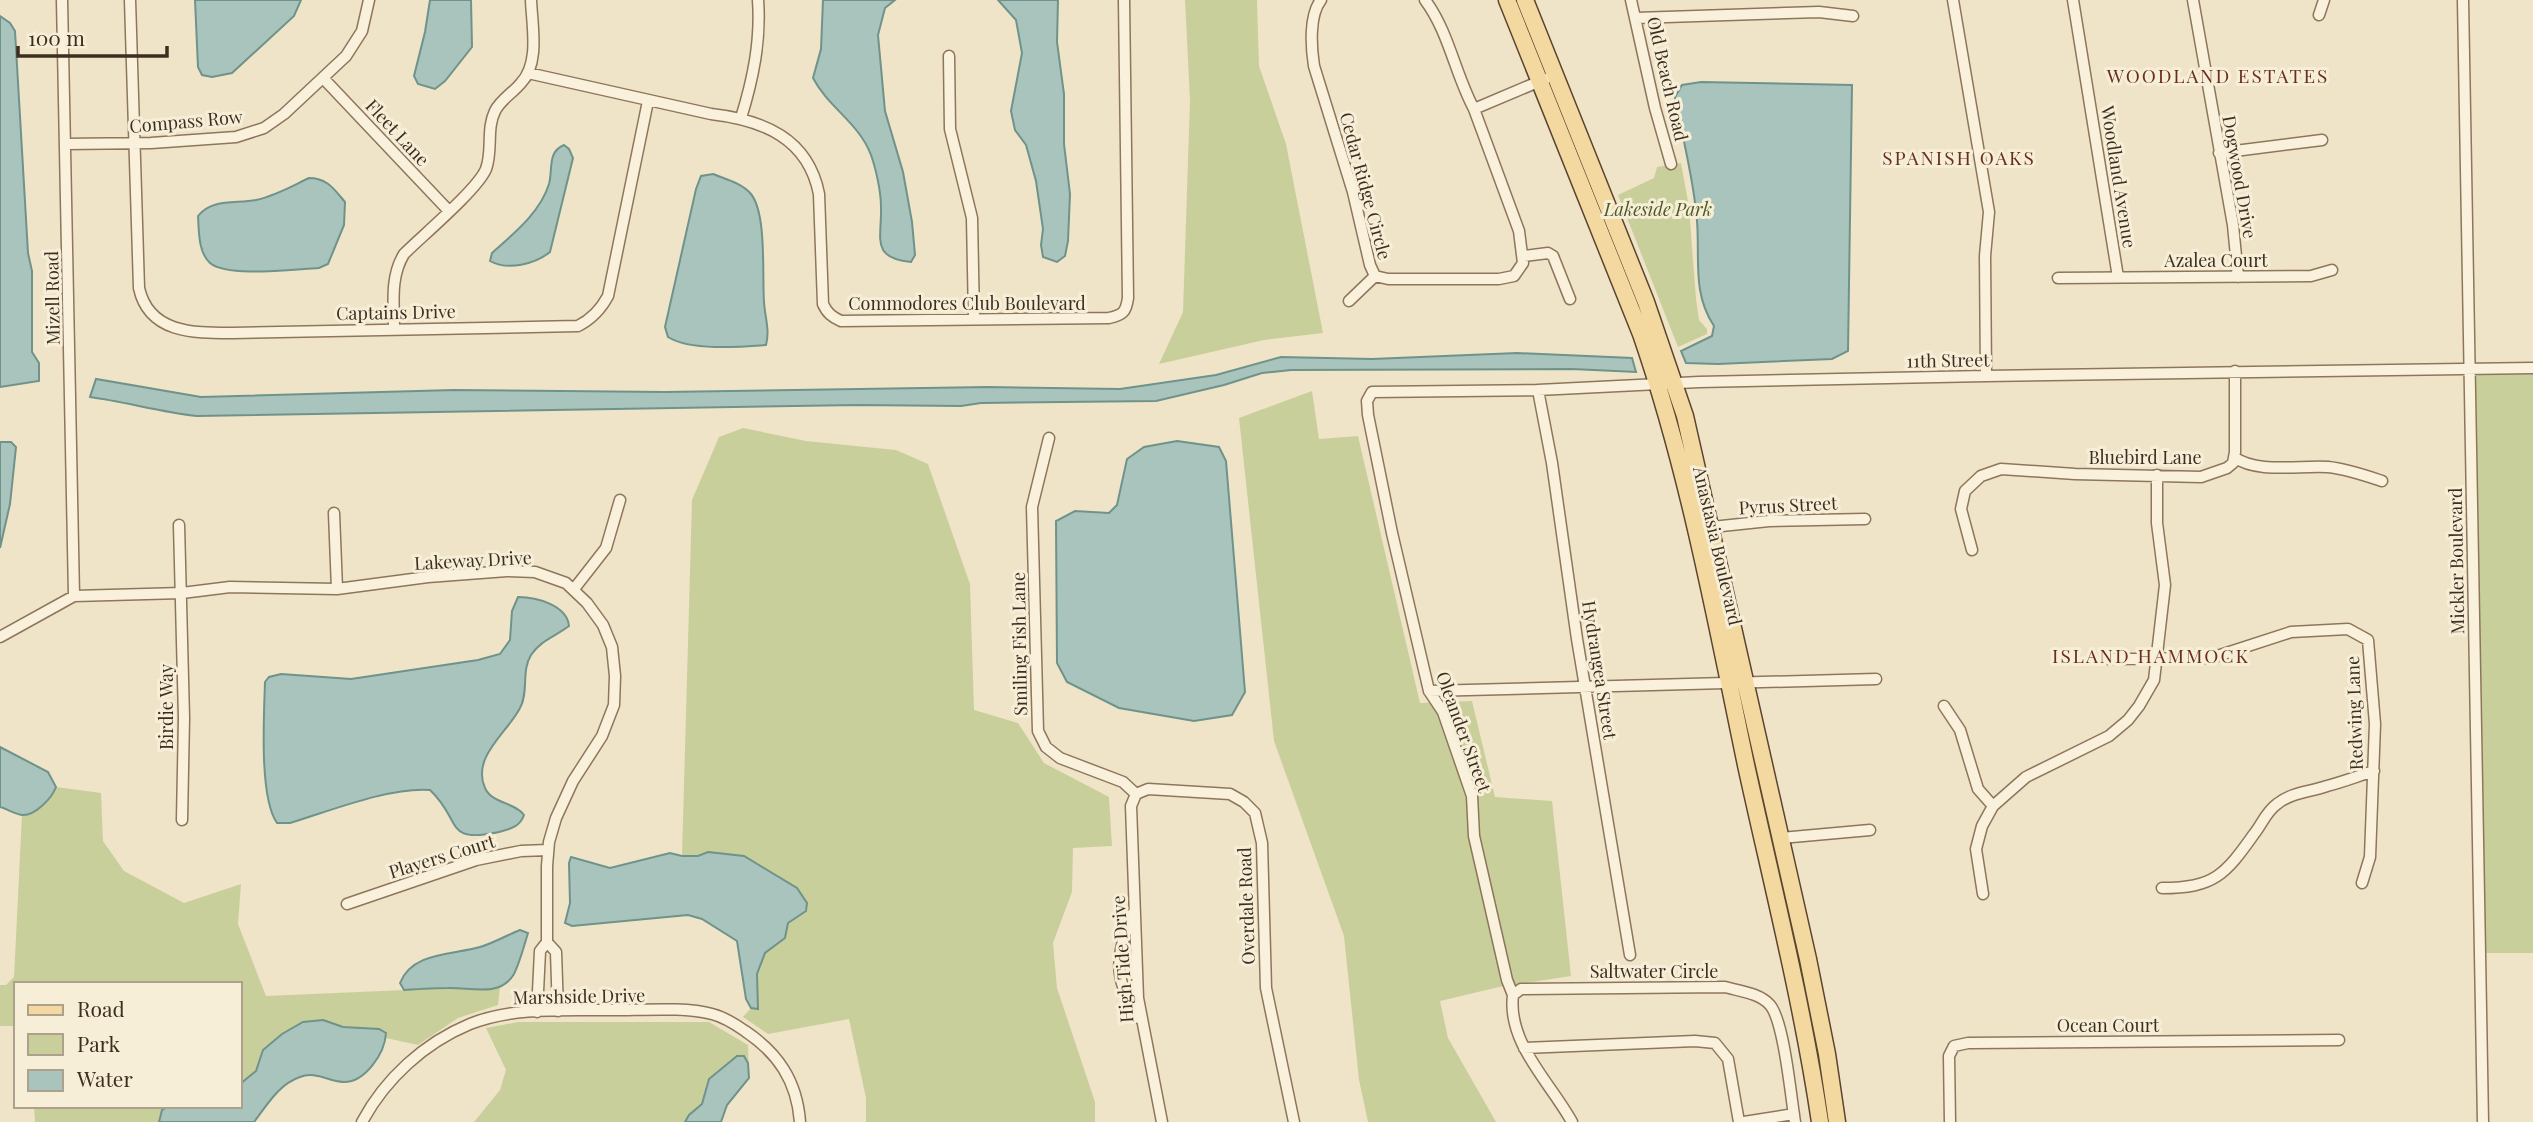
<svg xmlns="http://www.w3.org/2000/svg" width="2533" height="1122" viewBox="0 0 2533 1122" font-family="'Playfair Display',serif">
	<rect width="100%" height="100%" fill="#f0e4c8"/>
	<path fill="#c9cf9b" d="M1185,0H1257L1259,66L1286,144L1323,333L1264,340L1159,364L1183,312L1190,100Z
		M1681,163L1689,207L1696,299L1699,320L1707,329V334L1678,347L1618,195L1654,178L1657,167Z
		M2533,374V953H2485L2475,375Z
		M1312,391L1319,439L1358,436L1420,703L1472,701L1495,797L1552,801L1571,976L1499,987L1440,1001L1448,1038L1496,1122H1368L1359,1080L1344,936L1274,741L1239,418Z
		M743,428L806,441L896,450L928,464L970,584L974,710L1018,723L1044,763L1109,797L1112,846L1073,848L1072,892L1053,943L1057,988L1095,1102V1122H866V1098L849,1019L768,1034L743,1017L751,1008H758L757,974L765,953L682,856L692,500L719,437Z
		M56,787L101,793L103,841L124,871L184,903L241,884L238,924L266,996L450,988L484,990L500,987L498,1005L458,1018L418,1045L386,1038C376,1061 363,1087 332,1080C322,1077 311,1073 300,1077C279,1084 267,1105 254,1122H35L34,1106H240V984H16V1026H0V985H6L14,977L22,815C37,811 51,801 56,787Z
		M518,1022H709L748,1045L749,1078L727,1105L721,1122H474L500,1090L506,1070L486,1028Z"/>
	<path fill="#a9c4bc" stroke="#6f938a" stroke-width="2" d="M195,0H301L294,16L232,73L212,77L202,75L198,67Z
		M430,0H471L472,47L445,81L435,89L418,84L414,76L425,32Z
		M823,0H895L885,8L878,35L885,111L903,172L912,222L915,255L911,262C870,258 882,238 881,207C881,192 876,169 871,155C859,123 828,107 813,78L821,49Z
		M998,0H1058L1057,42L1064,94V144L1070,194L1068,241L1065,256L1057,262L1043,257L1041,245L1043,229L1036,181L1026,145L1015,130L1011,111L1022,53L1016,20Z
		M0,16L10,23L15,31L28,253L32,271V352L39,363V381L0,387Z
		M1701,82L1852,85L1848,351L1832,359L1718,364L1686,363L1681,351L1712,336L1714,326C1692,293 1700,258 1697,221C1694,179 1682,137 1675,97L1682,85Z
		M564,145L569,149L573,158L550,252C535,264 508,271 490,261L492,253C513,234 540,213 549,184C553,170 547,152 564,145Z
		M713,174C725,179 742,183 751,194C767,214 762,276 764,302C765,318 770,330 766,345C740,347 690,351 668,337L665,327L696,189L701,176Z
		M309,178C327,178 334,189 345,202L344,225L328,264L319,268C295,269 228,278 210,263C198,252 199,231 198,216C212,198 236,204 256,200C275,196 292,186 309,178Z
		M1517,353L1632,358L1636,372L1572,369L1291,370L1262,373L1224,385L1156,401L981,403L961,406L858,405L197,416C161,412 126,402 90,397L96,379L201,397L454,390L665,392L988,387L1120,389L1216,375L1281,357L1372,359Z
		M1177,441L1219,447L1226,461L1245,692L1232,715L1194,721L1119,708L1067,682L1057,663L1056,521L1075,511L1109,513L1117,505L1127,459L1144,447Z
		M0,442H11L16,447L10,504L0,548Z
		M518,597C536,597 567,605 569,626C556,636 541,640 531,655C521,671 529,692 520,708C508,732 471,757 485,788C492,804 515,802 524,815C520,827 510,829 499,832C443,844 463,821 430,790C389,787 330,811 290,823H277C259,797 264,716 265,682L269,677L281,674L351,679L478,660L500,654L510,640L512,611Z
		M0,747L48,772L56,787C52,798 35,816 22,815C15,814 7,809 0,807Z
		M708,852L744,856L797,888L807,903L806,911L788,923L785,938L765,953L757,974L758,1009L751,1008L746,999L737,941L702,919L688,915L572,926L565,923L570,903L569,863L571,857L610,868L670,853L682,856H698Z
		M520,930L528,933C524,946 520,962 514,974C500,998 470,987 448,988C434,988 419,989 404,990L400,983C412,952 452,955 480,947C494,943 507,935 520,930Z
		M323,1020L343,1027L379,1029L386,1033C385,1053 365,1083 343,1082C328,1081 315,1071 300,1077C279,1084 267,1105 254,1122H159L162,1110L169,1106H240V1084L256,1071L263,1050L282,1034L303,1022Z
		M737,1056H744L748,1063L749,1078L727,1105L721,1122H685L689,1115L702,1104L709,1079Z"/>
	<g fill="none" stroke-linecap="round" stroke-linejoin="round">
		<defs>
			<path id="street" d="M62,0L74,596
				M130,0L139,288C149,334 195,333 233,333L578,326C592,319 601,309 608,296L648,101
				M1321,0C1309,15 1311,47 1314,66L1353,192L1370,265L1375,276
				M1631,0L1655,108L1671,164
				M1953,0L1989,212L1985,256L1986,376
				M2073,0L2118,277
				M2193,0L2233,225L2238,277
				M2463,0L2483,1122
				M2319,15L2324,0
				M1636,18L1819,12L1853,16
				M949,56L950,129L972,218L974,319
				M528,73L711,114C763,120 808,138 819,194L823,304C827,313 832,317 841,321L1109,318C1123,315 1126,312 1128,298L1124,0
				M323,78L448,210
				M1474,109L1545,79
				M741,118C753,79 761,41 758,0
				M65,144L151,143L236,137L264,128L284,114L346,56L362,31L369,0
				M2219,153L2322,140
				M1524,256L1548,253L1553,256L1570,299
				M1375,276L1388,279H1499L1514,276L1523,263L1519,231L1474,109C1455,74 1449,32 1425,0
				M2058,278L2311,276L2332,270
				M1349,301L1375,276
				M394,328C394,303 390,277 404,254C422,236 477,190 486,169C493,150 486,129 495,111C501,99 513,93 521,83C540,63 532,26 531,0
				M1538,390L1552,463L1577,639L1630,955
				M1049,438L1032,507L1038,731L1046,747L1060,758L1123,782L1136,794
				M2234,457C2257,474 2300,465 2328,467C2347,469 2364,475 2382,481
				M334,513L337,589
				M179,525L184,718L182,820
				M1712,527L1769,521L1865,519
				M1972,550L1961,509L1965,491L1981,476L2001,469L2075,474L2201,477L2227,468L2233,463L2235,452V371
				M574,589L606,548L620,500
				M0,637L74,596L182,593L230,587L337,589L428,577L507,571L535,572L566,583L587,603L603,625L612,647L615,676L614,705L602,736L573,781L556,818L549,842L547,866V942L556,952L558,1011
				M2109,659L2211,658L2291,632L2348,629L2368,640L2375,724L2370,857L2362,883
				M1429,691L1876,679
				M1944,706L1960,730L1978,789L1993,806
				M1136,794L1148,789L1230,794L1244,802L1255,813L1262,843L1266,988L1294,1122
				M1136,794L1131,806L1138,998L1162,1122
				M1781,838L1870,830
				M2162,888C2214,888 2225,875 2254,834C2262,824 2266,812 2277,804C2292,792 2310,792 2327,786C2343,782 2358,776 2374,771
				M1983,894L1976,849L1982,826L1993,806L2026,777L2109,736L2128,720L2139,706L2154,680L2165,585L2157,523V475
				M347,904L476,860L521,851L548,850
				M1132,914C1116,957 1112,978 1139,1018
				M1513,995L1507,980L1474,836L1472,796L1443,712L1429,691L1392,533L1368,415L1367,401L1372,392L1538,390L1699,382L1986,376L2533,368
				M537,1012L540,951L547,942
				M1524,1048L1695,1041L1715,1043L1728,1059L1739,1122
				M362,1122C385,1079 424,1043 470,1024C510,1008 558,1010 601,1010C633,1011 683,1006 712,1014C724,1017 735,1024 745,1031C778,1053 797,1081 800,1122
				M1572,1122C1550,1082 1507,1043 1513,995L1521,989L1725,987C1739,991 1760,993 1770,1005C1784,1021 1791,1098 1795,1122
				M1744,1122L1794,1114
				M1950,1122L1949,1056L1954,1046L1968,1043L2339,1040"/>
			<path id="primary" d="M1507,0L1641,334C1689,473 1716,621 1746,765C1772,884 1802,1001 1820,1122
				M1525,0L1646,302L1685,416L1808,959L1827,1054L1837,1122"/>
		</defs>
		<use href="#street" stroke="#8d765c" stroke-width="13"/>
		<use href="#primary" stroke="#5b4430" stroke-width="19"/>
		<use href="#street" stroke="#faf1dc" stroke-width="10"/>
		<use href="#primary" stroke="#f3d9a0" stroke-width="16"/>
	</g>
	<g text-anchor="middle" stroke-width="6" stroke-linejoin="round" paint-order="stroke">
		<g font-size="18" fill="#3d2e20" stroke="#f7eed8">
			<text transform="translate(1667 79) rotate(77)" y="6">Old Beach Road</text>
			<text transform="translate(186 122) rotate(-5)" y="6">Compass Row</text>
			<text transform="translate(397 133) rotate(47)" y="6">Fleet Lane</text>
			<text transform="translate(2118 177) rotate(81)" y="6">Woodland Avenue</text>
			<text transform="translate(2239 177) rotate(80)" y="6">Dogwood Drive</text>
			<text transform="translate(1365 186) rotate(75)" y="6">Cedar Ridge Circle</text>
			<text x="2216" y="267">Azalea Court</text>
			<text transform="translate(53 298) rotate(-91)" y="6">Mizell Road</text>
			<text x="967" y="310">Commodores Club Boulevard</text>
			<text transform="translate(396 313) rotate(-1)" y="6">Captains Drive</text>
			<text transform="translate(1948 361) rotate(-1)" y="6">11th Street</text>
			<text x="2145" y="464">Bluebird Lane</text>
			<text transform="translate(1788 506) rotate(-3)" y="6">Pyrus Street</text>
			<text transform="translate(1717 546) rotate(77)" y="6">Anastasia Boulevard</text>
			<text transform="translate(473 561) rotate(-3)" y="6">Lakeway Drive</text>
			<text transform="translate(2457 561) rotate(-91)" y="6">Mickler Boulevard</text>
			<text transform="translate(1020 644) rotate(-91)" y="6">Smiling Fish Lane</text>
			<text transform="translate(1599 670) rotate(81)" y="6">Hydrangea Street</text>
			<text transform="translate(167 707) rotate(-90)" y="6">Birdie Way</text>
			<text transform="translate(2355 713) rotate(-92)" y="6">Redwing Lane</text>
			<text transform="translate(1463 732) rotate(70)" y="6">Oleander Street</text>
			<text transform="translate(442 857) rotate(-17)" y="6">Players Court</text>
			<text transform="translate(1247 906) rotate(-92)" y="6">Overdale Road</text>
			<text transform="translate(1123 959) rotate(-94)" y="6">High Tide Drive</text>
			<text x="1654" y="978">Saltwater Circle</text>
			<text transform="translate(579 997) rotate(-1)" y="6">Marshside Drive</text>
			<text x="2108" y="1032">Ocean Court</text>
		</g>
		<g font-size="18" font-style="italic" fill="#4d5a26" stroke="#f7eed8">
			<text x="1658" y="216">Lakeside Park</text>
		</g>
		<g font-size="19" letter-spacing="2" fill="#6b2e1e" stroke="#f7eed8">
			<text x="2218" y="83">WOODLAND ESTATES</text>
			<text x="1959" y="165">SPANISH OAKS</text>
			<text x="2151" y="663">ISLAND HAMMOCK</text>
		</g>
	</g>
	<rect x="14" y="982" width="228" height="126" fill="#f7eed8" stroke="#ada18e" stroke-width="2"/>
	<rect x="28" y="1005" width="35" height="10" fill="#f3d9a0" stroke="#ada18e" stroke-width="2"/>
	<text x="77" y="1017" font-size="21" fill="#3d2e20">Road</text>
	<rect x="28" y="1034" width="35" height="21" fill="#c9cf9b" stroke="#ada18e" stroke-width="2"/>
	<text x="77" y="1052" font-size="21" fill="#3d2e20">Park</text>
	<rect x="28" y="1070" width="35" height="21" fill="#a9c4bc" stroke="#ada18e" stroke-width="2"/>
	<text x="77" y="1087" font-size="21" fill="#3d2e20">Water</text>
	<path d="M18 46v10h149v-10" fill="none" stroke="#3d2e20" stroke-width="3.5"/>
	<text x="28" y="46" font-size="21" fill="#3d2e20" stroke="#f7eed8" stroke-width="5" paint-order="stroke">100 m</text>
</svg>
